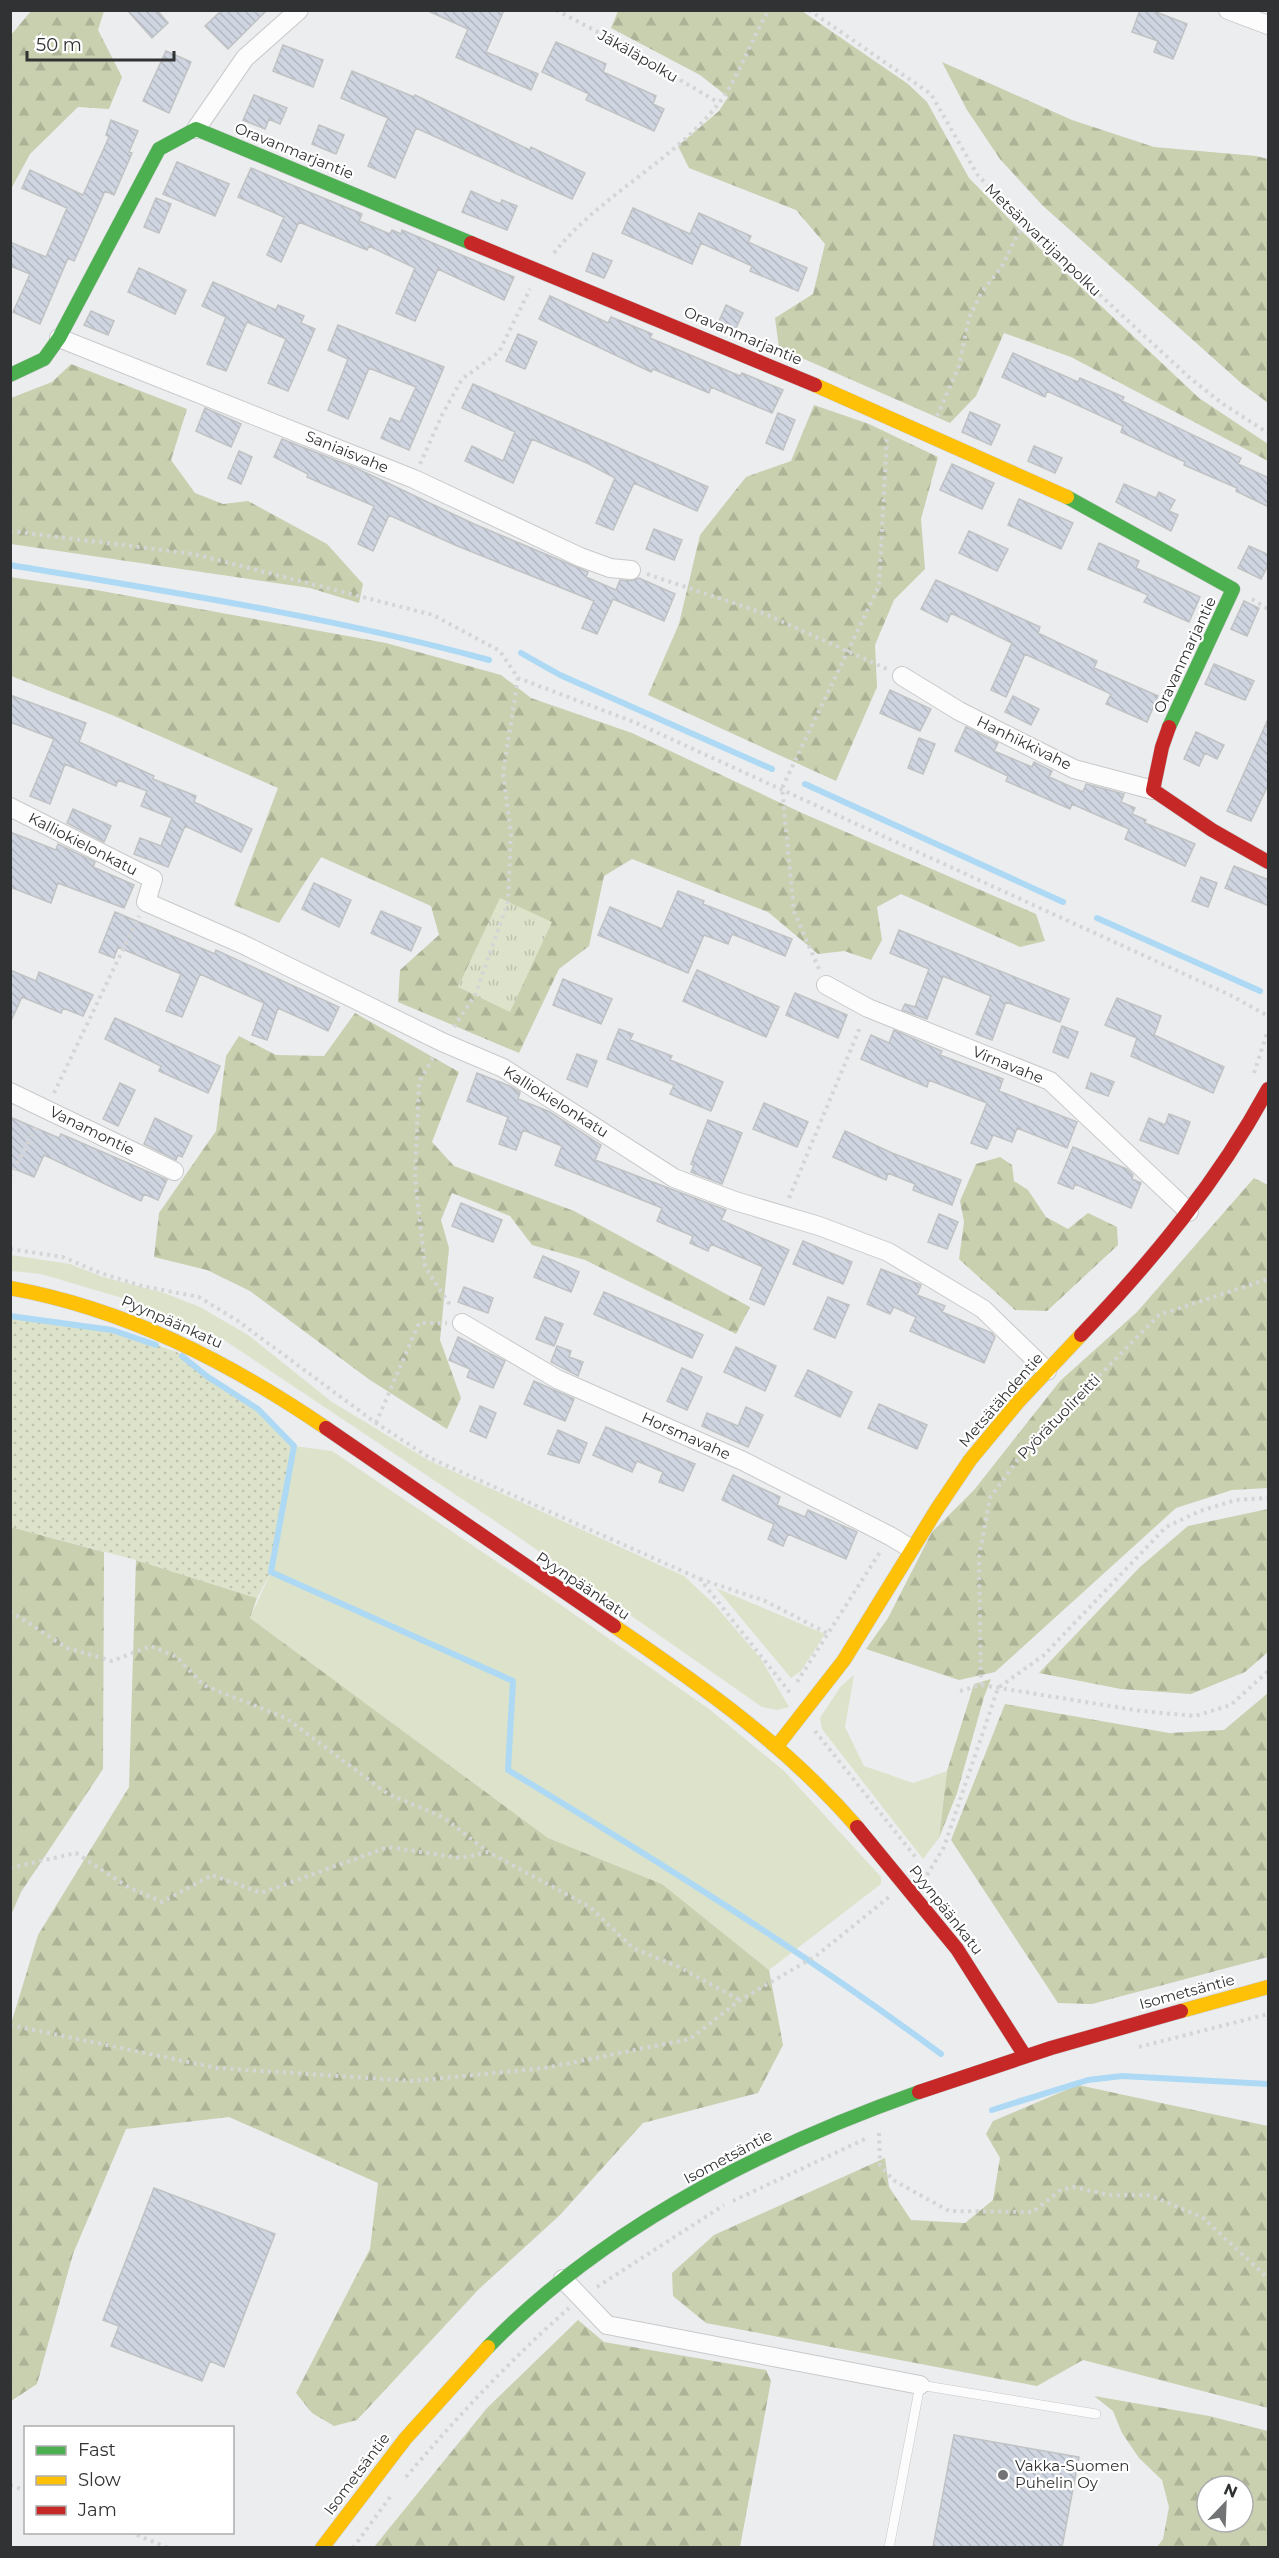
<svg xmlns="http://www.w3.org/2000/svg" width="1279" height="2558" viewBox="0 0 1279 2558" font-family="Montserrat,sans-serif">
	<defs>
		<pattern id="forest-firs" width="22" height="20" patternUnits="userSpaceOnUse" patternTransform="scale(1.5)"><rect width="22" height="20" fill="#c8d0af"/><path d="M5 1l3.5 6h-7zM16 11l3.5 6h-7z" fill="#acb397"/></pattern>
		<pattern id="park-tufts" width="24" height="20" patternUnits="userSpaceOnUse" patternTransform="scale(1.5)"><rect width="24" height="20" fill="#dce3ca"/><path d="M3 7l-1-3M5 7V3M7 7l1-3M15 17l-1-3M17 17v-4M19 17l1-3" fill="none" stroke="#bdc3ae"/></pattern>
		<pattern id="garden-dots" width="8" height="8" patternUnits="userSpaceOnUse" patternTransform="scale(1.5)"><rect width="8" height="8" fill="#dce3ca"/><path d="M2 2h.1M6 6h.1" fill="none" stroke="#bdc3ae" stroke-width="1.8" stroke-linecap="round"/></pattern>
		<pattern id="building-back-hatch" width="6" height="6" patternUnits="userSpaceOnUse" patternTransform="scale(1.5)"><rect width="6" height="6" fill="#cfd6e1"/><path d="M-1 5l2 2M0 0l6 6M5-1l2 2" fill="none" stroke="#b2b8c2"/></pattern>
	</defs>
	<rect width="100%" height="100%" fill="#ebedef"/>
	<path fill="#dce3ca" d="M11,1255L70,1264L103,1277L164,1293L200,1307L248,1335L332,1402L428,1460L684,1576L715,1605L761,1659L789,1707L777,1710L762,1707L504,1527L224,1340L136,1302L41,1274L11,1271Z
		M294,1446L332,1451L551,1598L709,1709L784,1771L881,1877V1884L769,1970L662,1884L548,1838L250,1618L271,1572Z
		M716,1588L825,1634L801,1671L791,1678Z
		M854,1675L845,1727L864,1766L913,1783L947,1771L939,1838L923,1859L822,1729L820,1718L841,1686Z"/>
	<path fill="url(#forest-firs)" fill-rule="evenodd" d="M31,11H104L98,30L122,77L109,109L78,107L30,154L11,189V35Z
		M618,11H802L908,84L927,102L969,178L1016,226L1199,398L1268,444V461L1071,357L1004,333L976,396L950,423L779,348L775,318L813,294L825,244L796,210L689,168L678,146L719,111L728,97L700,75L611,28Z
		M942,62L1072,120L1154,147L1256,156L1268,159V403L1241,383L1042,205L1000,159L967,110Z
		M71,364L187,409L171,460L195,493L223,504L248,501L327,544L363,584L359,603L310,588L11,544V398L52,382Z
		M814,405L869,424L938,457L921,519L925,569L894,600L875,645L877,687L836,781L648,695L679,624L700,535L746,477L791,461Z
		M10,577L96,590L386,643L501,675L531,698L632,733L802,813L1036,914L1045,941L1020,947L901,894L877,907L882,940L871,960L844,951L818,954L768,912L632,859L604,876L589,946L559,969L519,1053L398,1002L400,970L439,935L431,906L321,857L279,923L234,905L278,788L112,715L11,676Z
		M355,1013L459,1072L432,1142L454,1166L574,1211L750,1307L736,1334L585,1260L532,1245L510,1216L452,1193L441,1220L449,1248L440,1340L461,1398L447,1429L370,1380L250,1291L207,1270L154,1257L159,1213L216,1131L226,1056L239,1036L276,1055L324,1056Z
		M1000,1157L1012,1165L1014,1181L1028,1190L1046,1217L1068,1229L1088,1213L1117,1227L1118,1245L1047,1311L1015,1310L959,1259L964,1222L960,1201L976,1164Z
		M1254,1178L1268,1185V1488L1232,1490L1176,1508L995,1672L959,1680L866,1649L888,1618L932,1532L974,1490L1060,1381L1137,1312Z
		M1268,1509V1652L1245,1672L1191,1694L1121,1689L1039,1673L1140,1567L1188,1526Z
		M11,1527L104,1552L103,1769L21,1892L11,1915Z
		M136,1560L257,1598L250,1618L548,1838L662,1884L769,1970L783,2045L758,2093L643,2123L560,2215L479,2289L357,2420L334,2426L312,2413L296,2393L370,2249L378,2183L229,2117L126,2129L73,2254L37,2384L11,2401V2024L38,1935L129,1787Z
		M991,1679L984,1697L957,1793L939,1838L947,1771L974,1684Z
		M1268,1693V1957L1092,2004L1058,2003L951,1840L1005,1704L1169,1733L1224,1730Z
		M1078,2085L1268,2126V2408L1083,2360L1037,2386L706,2323L673,2296L672,2273L714,2235L885,2158L889,2187L911,2220L965,2223L993,2200L1000,2158L986,2134L993,2121Z
		M578,2320L604,2342L766,2370L771,2381L740,2547H374L487,2408Z
		M1094,2396L1209,2416L1268,2431V2547H1157L1163,2539L1169,2507L1162,2480L1139,2458L1122,2433L1113,2411ZM1207,2486H1243V2522H1207Z"/>
	<path fill="url(#park-tufts)" d="M500,898L552,922L510,1012L458,987Z"/>
	<path fill="url(#garden-dots)" d="M10,1316L112,1330L177,1352L208,1377L258,1409L294,1446L271,1572L257,1598L136,1560L11,1527Z"/>
	<g fill="none" stroke-linecap="round" stroke-linejoin="round">
		<path stroke="#add9f5" stroke-width="6" d="M10,565C171,592 331,617 489,660
			M521,653L560,675L772,769
			M805,784L1063,902
			M1097,918L1260,991
			M10,1316L112,1330L156,1345
			M182,1356L208,1377L258,1409L294,1446L271,1572L513,1681L508,1770C656,1860 802,1951 941,2054
			M992,2110L1088,2080L1122,2076L1268,2084"/>
	</g>
	<path fill="url(#building-back-hatch)" stroke="#c1c2c4" stroke-width="1.5" d="M127,10H157L168,23L152,38Z
		M222,10H267L228,49L205,26Z
		M426,10H504L486,52L538,74L531,90L456,57L468,29Z
		M1140,10H1151L1187,24L1173,59L1154,52L1158,41L1132,32Z
		M556,42L606,64L603,72L656,96L653,104L664,109L654,131L586,100L589,94L542,72Z
		M283,45L323,60L313,87L273,71Z
		M166,51L191,62L169,113L143,101Z
		M352,71L414,97L415,95L530,150L531,147L585,173L572,199L416,128L395,178L368,166L388,118L341,98Z
		M254,95L287,108L280,124L269,119L265,129L243,120Z
		M111,120L138,131L129,152L132,153L114,195L105,191L74,261L68,258L40,324L13,312L30,274L10,266V242L46,257L67,208L22,188L30,170L83,195L109,137L106,135Z
		M319,125L344,135L336,154L312,144Z
		M177,162L229,184L215,216L163,194Z
		M251,168L362,214L359,221L390,234L392,230L401,234L402,230L514,277L504,300L438,269L415,321L396,313L415,268L369,246L367,250L299,222L281,262L267,255L284,217L238,197Z
		M471,191L500,204L502,200L517,206L507,230L462,212Z
		M156,198L171,204L159,233L144,227Z
		M633,208L690,234L699,213L751,236L748,242L807,268L798,291L750,271L752,266L701,243L692,264L622,233Z
		M593,253L612,261L604,278L586,271Z
		M139,268L186,290L175,314L128,292Z
		M213,282L276,310L278,305L304,316L301,323L315,329L288,391L268,383L286,339L247,322L226,371L207,364L226,317L202,306Z
		M550,296L608,323L611,317L652,334L650,338L740,376L742,373L783,390L772,413L711,387L709,393L653,369L651,372L539,319Z
		M726,305L743,313L736,328L719,321Z
		M91,311L114,321L108,335L84,325Z
		M338,325L444,367L409,450L381,438L390,418L400,422L416,387L369,368L348,419L328,410L348,359L328,350Z
		M518,334L537,342L525,369L506,361Z
		M1013,353L1078,382L1080,378L1124,397L1122,401L1241,458L1238,464L1269,478V507L1236,491L1237,488L1184,465L1185,462L1121,432L1123,426L1047,391L1045,397L1002,377Z
		M473,384L708,487L697,511L634,483L613,530L596,523L615,478L587,463L532,439L513,483L465,461L472,446L503,461L515,432L462,408Z
		M205,408L241,424L231,447L196,431Z
		M970,412L1000,425L991,445L962,432Z
		M778,413L795,420L783,450L766,443Z
		M282,439L358,469L474,524L588,572L586,577L616,590L620,580L631,581L639,578L675,594L664,621L613,599L597,634L582,628L594,601L455,545L389,515L373,551L358,544L374,506L307,477L308,474L274,457Z
		M1034,446L1062,458L1055,473L1028,461Z
		M239,451L252,457L241,484L228,478Z
		M952,464L994,483L982,509L940,490Z
		M1124,484L1156,498L1159,492L1175,500L1169,511L1178,515L1171,531L1116,502Z
		M1019,499L1073,523L1061,549L1008,525Z
		M654,529L682,540L674,560L646,549Z
		M969,531L1008,549L997,571L959,553Z
		M1099,543L1139,561L1136,568L1200,597L1189,622L1144,602L1148,595L1088,569Z
		M1249,546L1269,555V563L1261,579L1238,568Z
		M936,580L1040,627L1038,633L1097,661L1094,668L1158,696L1147,722L1106,704L1111,694L1025,654L1006,697L991,690L1012,643L951,613L947,622L921,609Z
		M1244,601L1259,608L1247,636L1231,629Z
		M1214,664L1254,681L1245,700L1205,684Z
		M890,690L931,709L920,731L880,713Z
		M10,695L86,723L79,742L154,776L153,779L196,796L194,802L252,829L241,852L185,826L168,867L134,854L140,838L161,846L172,818L141,806L147,791L118,780L116,786L65,764L50,804L30,796L54,739L10,722Z
		M1013,696L1039,709L1031,725L1005,712Z
		M1269,717V783L1251,821L1227,811Z
		M966,727L998,743L994,751L1032,767L1034,762L1052,771L1049,777L1083,792L1086,784L1124,794L1121,802L1135,808L1132,814L1146,820L1145,823L1195,844L1185,866L1125,839L1129,829L1072,804L1070,809L1006,781L1008,776L955,751Z
		M1196,732L1224,745L1217,759L1205,753L1199,766L1184,759Z
		M919,738L935,744L923,774L908,768Z
		M73,809L111,826L104,842L67,823Z
		M10,832L56,850L58,844L95,862L93,867L134,885L124,908L58,883L51,903L10,887Z
		M1234,866L1269,880V906L1225,888Z
		M1201,877L1217,883L1208,907L1192,901Z
		M314,883L351,900L339,927L302,909Z
		M678,891L704,901L703,904L792,939L785,956L732,934L728,944L704,935L688,973L598,935L610,907L662,929Z
		M381,911L421,928L411,951L371,933Z
		M115,912L215,954L216,950L339,1007L328,1031L278,1008L267,1040L252,1035L264,1003L200,974L182,1017L166,1011L181,974L118,947L114,958L99,952Z
		M899,930L1069,999L1060,1022L1006,1002L992,1040L976,1034L991,996L943,976L927,1019L902,1010L905,1004L915,1007L929,969L890,953Z
		M10,970L36,981L39,972L93,995L83,1016L63,1008L61,1013L22,997L10,1023Z
		M697,970L779,1007L766,1037L683,1001Z
		M563,979L612,999L601,1024L553,1005Z
		M795,993L847,1015L838,1038L786,1015Z
		M1117,998L1161,1016L1154,1035L1224,1067L1213,1093L1131,1056L1137,1038L1105,1025Z
		M115,1018L220,1066L208,1093L159,1071L161,1066L105,1039Z
		M1062,1026L1078,1032L1068,1058L1053,1052Z
		M619,1029L633,1034L630,1040L672,1056L670,1060L723,1082L711,1111L670,1094L674,1085L607,1059Z
		M894,1030L942,1051L940,1055L1003,1079L999,1091L1077,1122L1067,1148L1017,1128L1012,1142L993,1135L987,1149L971,1143L987,1103L929,1080L927,1087L861,1059L871,1035L889,1043Z
		M577,1054L597,1061L587,1087L567,1079Z
		M477,1073L510,1086L520,1092L518,1099L550,1112L601,1145L595,1160L726,1210L721,1220L789,1250L764,1305L750,1299L763,1267L711,1244L708,1251L690,1243L693,1236L657,1221L662,1208L555,1165L562,1146L523,1130L516,1150L499,1144L508,1117L467,1101Z
		M1091,1073L1114,1082L1108,1096L1086,1088Z
		M120,1083L135,1090L118,1126L103,1119Z
		M764,1103L808,1122L797,1147L753,1129Z
		M1169,1114L1190,1122L1178,1154L1140,1140L1149,1118L1165,1125Z
		M10,1117L59,1138L61,1134L167,1180L158,1200L144,1194L141,1201L44,1155L34,1177L10,1167Z
		M155,1118L192,1136L182,1157L178,1155L176,1160L144,1144Z
		M708,1120L742,1133L722,1184L691,1172L694,1165L691,1164Z
		M845,1131L892,1153L961,1180L952,1205L913,1190L915,1184L888,1173L886,1180L833,1157Z
		M1073,1147L1127,1169L1133,1175L1132,1179L1141,1183L1131,1208L1075,1184L1073,1189L1058,1183Z
		M461,1203L502,1220L493,1242L452,1226Z
		M939,1214L958,1222L947,1249L928,1242Z
		M803,1241L852,1262L843,1284L793,1264Z
		M543,1256L579,1272L571,1292L534,1277Z
		M881,1269L921,1285L917,1295L945,1306L942,1312L992,1333L995,1337L984,1363L910,1331L916,1317L894,1307L890,1314L867,1304Z
		M464,1287L493,1298L488,1313L458,1302Z
		M604,1292L703,1335L692,1358L594,1314Z
		M828,1297L849,1305L835,1338L814,1329Z
		M545,1317L563,1324L554,1346L536,1339Z
		M458,1337L505,1361L493,1388L467,1377L470,1369L449,1360Z
		M557,1346L571,1351L569,1357L583,1362L578,1376L551,1362Z
		M736,1347L776,1366L765,1391L724,1372Z
		M682,1368L702,1377L687,1410L667,1401Z
		M808,1370L852,1392L840,1417L795,1396Z
		M534,1381L574,1399L565,1421L524,1404Z
		M879,1404L927,1425L917,1449L868,1428Z
		M480,1406L496,1413L486,1438L470,1431Z
		M746,1407L763,1415L748,1447L702,1426L707,1413L738,1426Z
		M606,1427L695,1464L683,1491L659,1482L663,1472L637,1461L632,1472L593,1455Z
		M558,1430L587,1443L579,1463L548,1454Z
		M733,1475L780,1497L777,1505L805,1517L808,1510L857,1532L846,1559L788,1534L783,1546L768,1539L774,1524L722,1500Z
		M154,2188L275,2234L224,2367L210,2361L202,2381L111,2346L119,2326L103,2320Z
		M954,2435L1079,2457L1062,2547H933Z"/>
	<g fill="none" stroke-linecap="round" stroke-linejoin="round">
		<defs>
			<path id="lane" d="M889,2548L920,2385L1096,2414"/>
			<path id="street" d="M1228,10L1268,25
				M196,129L245,58L299,10
				M59,338L414,479L580,557L610,568L631,570
				M902,676L959,711L1074,769L1153,790
				M10,807L153,879L146,902L242,944L442,1042L503,1068L674,1178L735,1201L819,1226L888,1252L983,1309L1047,1371
				M826,985L868,1008L1050,1081L1189,1212
				M10,1092L174,1171
				M462,1323L557,1379L743,1461L890,1536L910,1548
				M563,2279L607,2325L920,2385"/>
			<path id="fast" d="M10,375L44,359L59,338L159,149L196,129L471,243
				M1067,497L1233,589L1169,727
				M488,2347C604,2228 763,2147 919,2092"/>
			<path id="slow" d="M815,385L1067,497
				M10,1288C126,1309 229,1362 326,1428
				M614,1626C702,1686 787,1746 857,1827
				M777,1746L844,1660L937,1509L970,1460L1018,1402L1081,1335
				M1181,2011L1268,1987
				M322,2548L405,2439L488,2347"/>
			<path id="jam" d="M471,243L815,385
				M1169,727L1162,747L1153,790L1212,830L1268,862
				M1081,1335C1153,1260 1218,1181 1268,1089
				M326,1428L614,1626
				M857,1827L957,1949L1025,2056
				M919,2092L1051,2048L1181,2011"/>
		</defs>
		<use href="#lane" stroke="#c8c9ca" stroke-width="10"/>
		<use href="#street" stroke="#c8c9ca" stroke-width="20"/>
		<use href="#fast" stroke="#c8c9ca" stroke-width="15"/>
		<use href="#slow" stroke="#c8c9ca" stroke-width="15"/>
		<use href="#jam" stroke="#c8c9ca" stroke-width="15"/>
		<path stroke="#d5d5d6" stroke-width="4" stroke-dasharray="3 4.5" stroke-linecap="butt" d="M556,10L613,40L719,103
			M809,10L931,94L977,174L1023,224L1190,378L1223,404L1268,433
			M554,253C600,195 674,161 719,103C740,76 750,40 769,10
			M937,416L959,366L969,318L981,293L1002,266L1023,224
			M420,464L442,415L462,379L499,352L530,289
			M10,531L194,554L433,615L500,651L518,678L634,722L1230,995L1268,1016
			M647,574L763,613L887,669
			M1252,599L1268,609
			M819,969L794,912L782,788L879,586L887,437
			M454,1027L475,995L508,902L511,832L503,774L518,678
			M433,1058L419,1082L415,1178L425,1267L452,1308
			M1254,1073L1268,1030
			M54,1093L139,916
			M10,1177L38,1124
			M789,1198L861,1025
			M10,1249L63,1257L100,1273L142,1286L199,1297L238,1321L376,1423L430,1458L700,1579L791,1694
			M376,1423L419,1323H447
			M700,1579L765,1601L829,1634
			M10,1611L67,1648L112,1661L151,1646L177,1657L203,1685L286,1718L388,1794L443,1817L488,1852
			M797,1682L880,1552
			M981,1685L979,1557L990,1498L1021,1455L1159,1315L1268,1279
			M960,1691L981,1685L1141,1711L1195,1716L1231,1705L1268,1671
			M815,1731L917,1859
			M10,1868L76,1853L128,1887L162,1902L212,1875L261,1893L388,1847L461,1858L488,1852L590,1907L633,1948L679,1967L740,2000
			M927,1875L944,1847L998,1688L1044,1655L1166,1527L1200,1511L1236,1500L1268,1498
			M10,2025L217,2068L413,2081L545,2068L690,2039L740,2000L816,1956L889,1897
			M1139,2047L1268,2014
			M879,2133L880,2165L893,2180L949,2211L1033,2212L1059,2191L1073,2187L1109,2195H1149L1202,2217L1268,2278
			M733,2201L865,2139
			M597,2287L724,2205
			M406,2477C457,2417 510,2360 569,2308
			M10,2485L26,2491
			M130,2532L168,2548
			M353,2548L390,2497"/>
		<use href="#lane" stroke="#fcfcfd" stroke-width="9"/>
		<use href="#street" stroke="#fcfcfd" stroke-width="18"/>
		<use href="#fast" stroke="#4caf50" stroke-width="14"/>
		<use href="#slow" stroke="#ffc107" stroke-width="14"/>
		<use href="#jam" stroke="#c62828" stroke-width="14"/>
	</g>
	<circle fill="#727375" stroke="#fff" stroke-width="2" cx="1003" cy="2475" r="6"/>
	<g text-anchor="middle" stroke-width="4.5" stroke-linejoin="round" paint-order="stroke">
		<g font-size="15" fill="#313233" stroke="#fff">
			<text transform="translate(638 56) rotate(30)" y="5">Jäkäläpolku</text>
			<text transform="translate(294 151) rotate(22)" y="5">Oravanmarjantie</text>
			<text transform="translate(1043 240) rotate(44)" y="5">Metsänvartijanpolku</text>
			<text transform="translate(743 336) rotate(23)" y="5">Oravanmarjantie</text>
			<text transform="translate(347 452) rotate(22)" y="5">Saniaisvahe</text>
			<text transform="translate(1185 655) rotate(-65)" y="5">Oravanmarjantie</text>
			<text transform="translate(1024 743) rotate(26)" y="5">Hanhikkivahe</text>
			<text transform="translate(83 844) rotate(27)" y="5">Kalliokielonkatu</text>
			<text transform="translate(1008 1065) rotate(22)" y="5">Virnavahe</text>
			<text transform="translate(556 1102) rotate(32)" y="5">Kalliokielonkatu</text>
			<text transform="translate(92 1131) rotate(26)" y="5">Vanamontie</text>
			<text transform="translate(172 1322) rotate(24)" y="5">Pyynpäänkatu</text>
			<text transform="translate(1001 1400) rotate(-49)" y="5">Metsätähdentie</text>
			<text transform="translate(1059 1417) rotate(-46)" y="5">Pyörätuolireitti</text>
			<text transform="translate(686 1436) rotate(24)" y="5">Horsmavahe</text>
			<text transform="translate(583 1586) rotate(34)" y="5">Pyynpäänkatu</text>
			<text transform="translate(946 1910) rotate(52)" y="5">Pyynpäänkatu</text>
			<text transform="translate(1187 1992) rotate(-15)" y="5">Isometsäntie</text>
			<text transform="translate(728 2157) rotate(-28)" y="5">Isometsäntie</text>
			<text transform="translate(357 2474) rotate(-53)" y="5">Isometsäntie</text>
		</g>
		<g font-size="15" fill="#313233" stroke="#fff" text-anchor="start">
			<text x="1015" y="2471">Vakka-Suomen<tspan x="1015" dy="17">Puhelin Oy</tspan></text>
		</g>
	</g>
	<rect width="1279" height="2558" fill="none" stroke="#313233" stroke-width="24"/>
	<rect x="24" y="2426" width="210" height="108" fill="#ffffff" stroke="#adadad" stroke-width="1.5"/>
	<rect x="36" y="2446" width="30" height="9" fill="#4caf50" stroke="#adadad" stroke-width="1.5"/>
	<text x="78" y="2456" font-size="18" fill="#313233">Fast</text>
	<rect x="36" y="2476" width="30" height="9" fill="#ffc107" stroke="#adadad" stroke-width="1.5"/>
	<text x="78" y="2486" font-size="18" fill="#313233">Slow</text>
	<rect x="36" y="2506" width="30" height="9" fill="#c62828" stroke="#adadad" stroke-width="1.5"/>
	<text x="78" y="2516" font-size="18" fill="#313233">Jam</text>
	<g transform="translate(1225 2504) rotate(23)"><circle r="28" fill="#ffffff" stroke="#adadad" stroke-width="1.5"/>
	<path d="M0-4.5L10 22L0 15L-10 22Z" fill="#727375"/>
	<text y="-9" font-size="16" font-weight="bold" text-anchor="middle" fill="#313233">N</text>
	</g>
	<path d="M27 51v9h147v-9" fill="none" stroke="#313233" stroke-width="3"/>
	<text x="36" y="51" font-size="18" fill="#313233" stroke="#ffffff" stroke-width="4.5" paint-order="stroke">50 m</text>
</svg>
